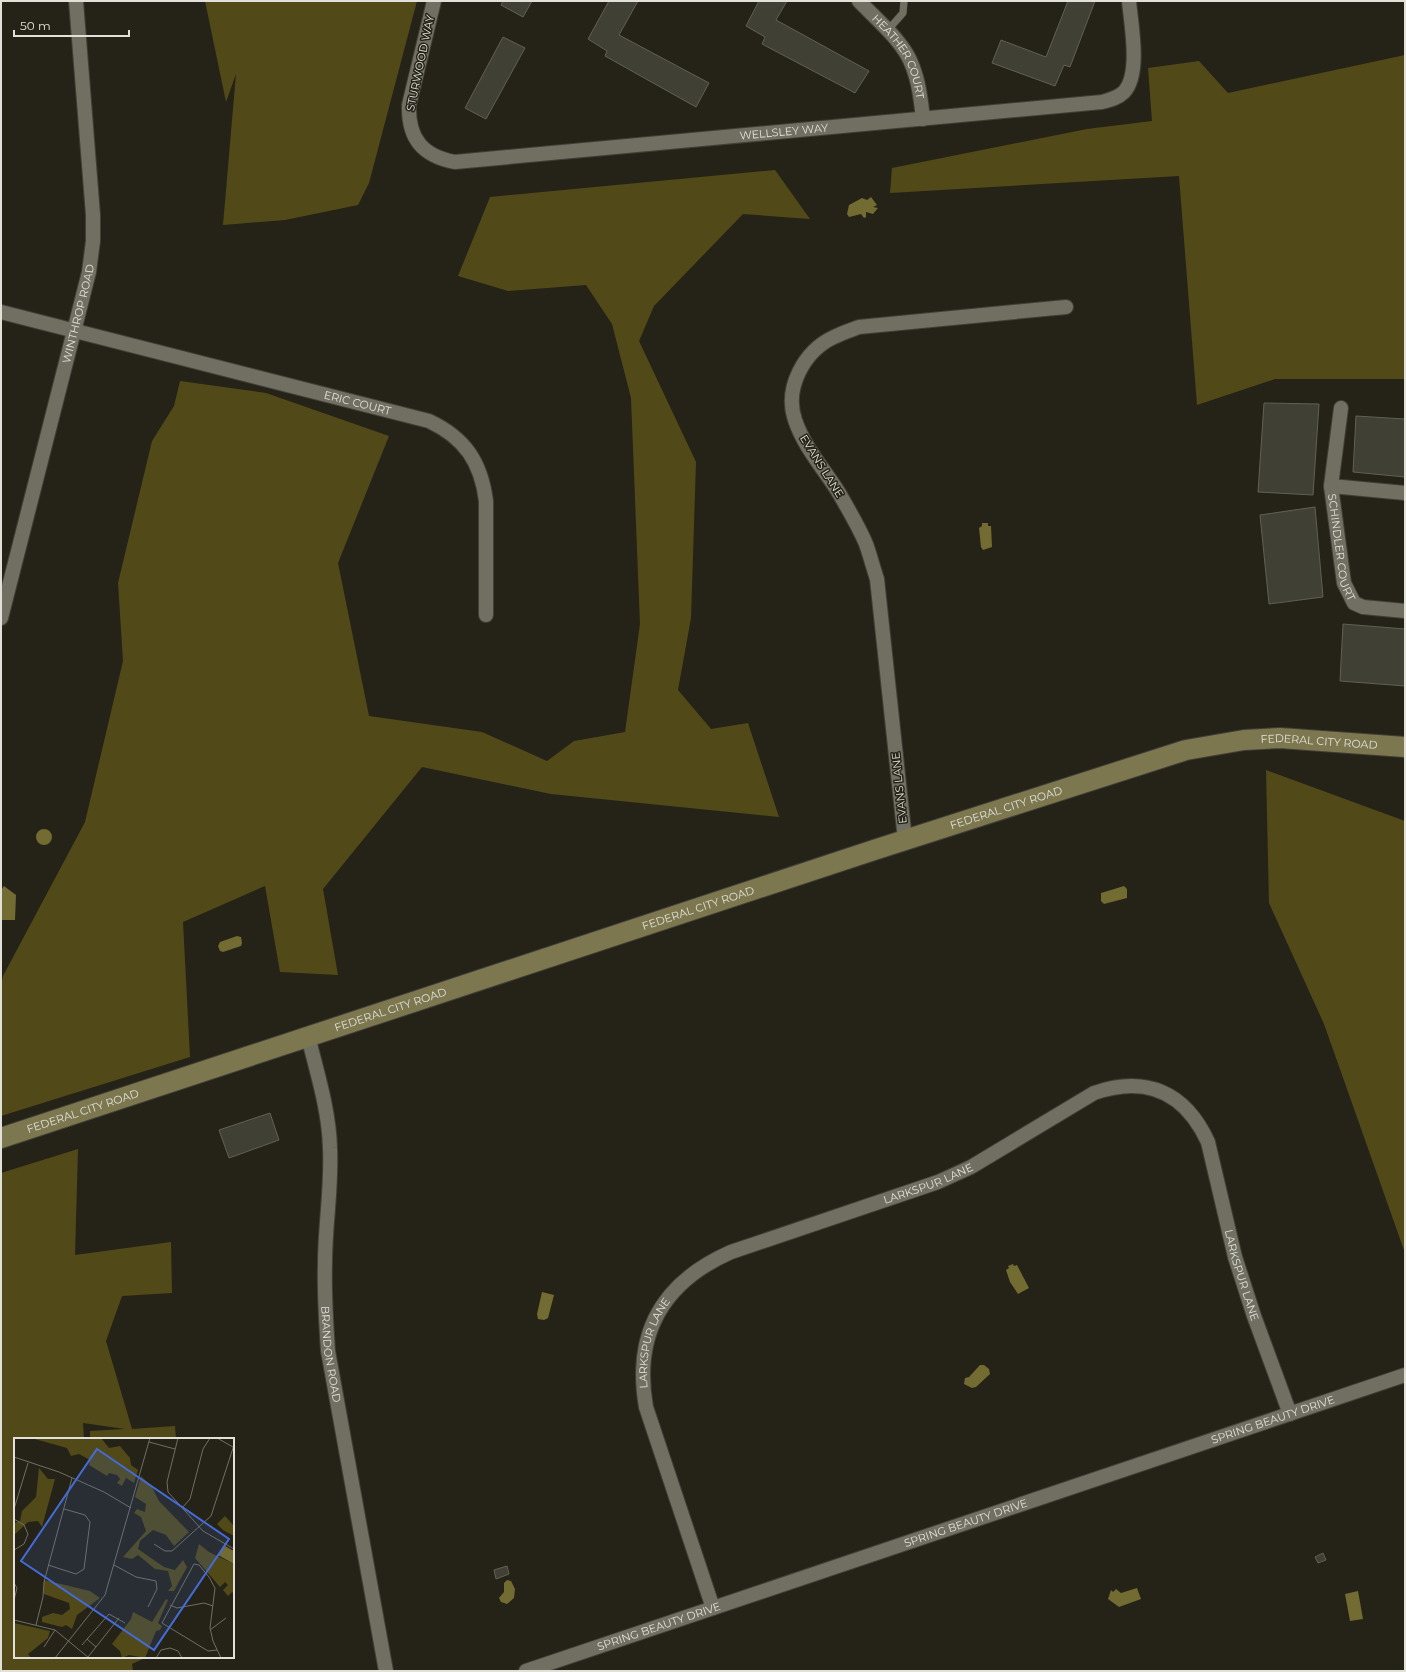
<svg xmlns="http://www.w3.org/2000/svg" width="1406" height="1672" viewBox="0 0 1406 1672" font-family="Montserrat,sans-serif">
	<rect width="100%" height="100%" fill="#252318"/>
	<path fill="#514a18" d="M205,1H417L369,183L358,205L285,220L223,225L236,74L226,102Z
		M1405,55V379H1275L1197,405L1179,176L890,193L892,168L1087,129L1152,121L1148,68L1199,61L1228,93Z
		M775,170L810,219L743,214L654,306L639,341L696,462L691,618L678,690L711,729L748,723L779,817L551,794L422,767L323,889L338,975L280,972L265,886L183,922L190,1057L1,1116V987L3,976L85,822L123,661L118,583L152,441L174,406L180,381L266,393L389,436L338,563L369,716L482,732L547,761L574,741L625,732L640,624L631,398L612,324L586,285L508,291L458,276L490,197Z
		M1266,770L1405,821V1253L1324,1024L1269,903Z
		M78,1149L75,1255L171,1242L172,1293L122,1296L106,1341L132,1429L175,1426L176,1439H90V1431L125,1429L83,1423L84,1439H15V1657H147L132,1664L133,1671H1V1173Z"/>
	<path fill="#726b32" d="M871,197L877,205L873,207L878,208L873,214L866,212V217L864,218L861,214L849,217L847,214L849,205L862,198L867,200Z
		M982,523H988V526H991L992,547L983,550L981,547L979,528L982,526Z
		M36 837a8 8 0 1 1 16 0a8 8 0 1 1-16 0Z
		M4,886L16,895L15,920H2L1,890Z
		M1124,886L1127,889V898L1104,904L1101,901V893Z
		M237,936L241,937L242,943L241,946L223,952L220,951L218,946L220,942Z
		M1013,1264L1014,1266L1017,1265L1029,1288L1018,1294L1010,1282L1006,1270L1009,1268L1008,1266Z
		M542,1292L554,1295L548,1318L544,1320L538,1319L537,1314Z
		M980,1365H984L989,1369L990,1374L976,1387L972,1388L964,1384L965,1378L969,1377Z
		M507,1580L511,1581L515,1589L514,1598L507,1604L501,1602L499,1598L504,1592V1583Z
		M1137,1588L1141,1599L1119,1607L1108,1599L1111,1590L1113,1592L1116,1589L1121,1593Z
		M1358,1591L1363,1619L1350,1621L1345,1594Z"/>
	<path fill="#414034" stroke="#626054" d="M503,1H532L523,17L501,5Z
		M609,1H638L619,35L709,83L696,107L605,56L607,51L588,39Z
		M759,1H787L776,20L869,71L855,93L762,44L765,37L746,26Z
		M1068,1H1095L1070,67L1064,65L1055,86L992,63L1001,40L1046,57Z
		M503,37L525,48L486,119L465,108Z
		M1264,403L1319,404L1313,495L1258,492Z
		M1356,416L1405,419V477L1353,472Z
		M1315,507L1323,597L1269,604L1260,515Z
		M1343,624L1405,629V686L1340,681Z
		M270,1113L279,1140L229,1158L219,1130Z
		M1323,1553L1326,1560L1318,1563L1315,1557Z
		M507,1566L509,1574L496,1579L494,1570Z"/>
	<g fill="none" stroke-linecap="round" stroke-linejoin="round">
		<defs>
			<path id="lane" d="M887,31L903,13L904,1"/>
			<g id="street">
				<path id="s1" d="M434,1L409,105C408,138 422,156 455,162L1102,102C1110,100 1118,98 1124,92C1141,74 1131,24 1129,1"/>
				<path id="s2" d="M859,1C876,19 904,42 912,65C919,82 921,101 923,119"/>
				<path id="s3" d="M1,312L429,421C465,438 481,462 486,501V615"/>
				<path id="s4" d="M1341,408L1331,486L1344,583L1354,603L1363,607L1405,611"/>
				<path d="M1331,486L1405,493"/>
				<path id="s5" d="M1,618L89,272L93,241V215L76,1"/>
				<path d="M905,840L877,579C873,567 870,555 866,544C859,527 848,509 839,493C824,469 804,447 795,420C784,388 804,351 834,337C842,333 851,330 859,327L1066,307"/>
				<path id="s6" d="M308,1036C317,1073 329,1110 330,1148C332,1187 325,1225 325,1263C324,1293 326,1322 328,1351L386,1671"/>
				<path id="s7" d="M713,1608L646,1407C633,1333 663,1282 731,1252L938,1182L971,1167L1094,1093C1146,1075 1185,1092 1208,1142L1235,1257L1254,1316L1290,1414"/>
				<path id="s8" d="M526,1671L1405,1375"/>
			</g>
			<g id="secondary">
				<path id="s9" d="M1,1138L874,850L1186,750L1244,740L1280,738L1405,747"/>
			</g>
		</defs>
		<use href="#lane" stroke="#413f37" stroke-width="8"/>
		<use href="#street" stroke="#413f37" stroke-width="16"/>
		<use href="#secondary" stroke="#413f37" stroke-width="22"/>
		<use href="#lane" stroke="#706f62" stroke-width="7"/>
		<use href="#street" stroke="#706f62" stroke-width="14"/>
		<use href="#secondary" stroke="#7c774f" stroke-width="20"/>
	</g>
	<g text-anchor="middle" stroke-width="3" stroke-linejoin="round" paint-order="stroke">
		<g font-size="11" fill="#e1e1d9" stroke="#252318">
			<text dy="4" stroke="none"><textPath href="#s2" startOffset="70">HEATHER COURT</textPath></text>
			<text transform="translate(420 63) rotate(-78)" y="4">STURWOOD WAY</text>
			<text dy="4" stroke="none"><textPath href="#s1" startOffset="519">WELLSLEY WAY</textPath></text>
			<text dy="4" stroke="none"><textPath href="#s5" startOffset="314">WINTHROP ROAD</textPath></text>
			<text dy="4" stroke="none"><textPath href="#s3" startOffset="368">ERIC COURT</textPath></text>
			<text transform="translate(822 466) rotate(58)" y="4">EVANS LANE</text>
			<text dy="4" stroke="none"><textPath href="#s4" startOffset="141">SCHINDLER COURT</textPath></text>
			<text dy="4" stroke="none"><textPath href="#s9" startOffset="1381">FEDERAL CITY ROAD</textPath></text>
			<text transform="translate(899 788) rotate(-96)" y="4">EVANS LANE</text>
			<text dy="4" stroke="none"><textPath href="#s9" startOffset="1058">FEDERAL CITY ROAD</textPath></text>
			<text dy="4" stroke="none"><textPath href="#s9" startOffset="734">FEDERAL CITY ROAD</textPath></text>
			<text dy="4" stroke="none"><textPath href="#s9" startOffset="410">FEDERAL CITY ROAD</textPath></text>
			<text dy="4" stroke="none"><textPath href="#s9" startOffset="86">FEDERAL CITY ROAD</textPath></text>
			<text dy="4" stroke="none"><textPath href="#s7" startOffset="614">LARKSPUR LANE</textPath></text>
			<text dy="4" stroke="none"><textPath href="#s7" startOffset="1080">LARKSPUR LANE</textPath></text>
			<text dy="4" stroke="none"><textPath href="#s7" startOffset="278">LARKSPUR LANE</textPath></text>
			<text dy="4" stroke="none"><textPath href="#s6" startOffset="321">BRANDON ROAD</textPath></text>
			<text dy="4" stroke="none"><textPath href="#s8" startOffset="788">SPRING BEAUTY DRIVE</textPath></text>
			<text dy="4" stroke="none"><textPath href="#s8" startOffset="464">SPRING BEAUTY DRIVE</textPath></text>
			<text dy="4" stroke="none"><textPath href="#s8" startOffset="140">SPRING BEAUTY DRIVE</textPath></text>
		</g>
	</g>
	<g transform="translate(14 1438)">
		<rect width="220" height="220" fill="#252318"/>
		<path d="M17,0H87L95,10L106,8L116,20L117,27L124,32L120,45L112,40L108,48L103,45L106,41L103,37L95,35L93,38L75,27L76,22L65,16L57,18L53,10ZM25,30L34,41H41L28,89L24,83L14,84L0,97V85L6,83L8,73L22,59ZM127,38L138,49L145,63L175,94L160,108L152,97L139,92L126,103L124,111L150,129L161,132L169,122L173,129L160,153H154L158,148L154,133L141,131L124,117L118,121L109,119L132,93L127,79L120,75L123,71L131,74L132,66L121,59ZM211,78L220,88V98L209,92L203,86ZM185,106L195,114L220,126V155L218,154L214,158L209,152L214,147L211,144L206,149L181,120ZM30,142L76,153L86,160L63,177L58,191L52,187L48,189L28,184V179L39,175L48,177L56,171L55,165L30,156ZM152,161L154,162L144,185L148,188L146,192L142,193L131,220L115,217L108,220L106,213L98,206L117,181L119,174L138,184ZM0,185L36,193L34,200L14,216L17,220L0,219Z" fill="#514a18"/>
		<path d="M211,108L220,113V126L204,117Z" fill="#726b32"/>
		<path fill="none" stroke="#706f65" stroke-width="1" d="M164,0L153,44L154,54L189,93L220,111M203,0L219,9M135,4L161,11M0,19L45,34L90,54L117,70M168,70L176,61L189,11L196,0M0,71L14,25M0,81L10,87L14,96L10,106L0,112M140,106L151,113H158L197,78L220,7M34,127L62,136L70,131L76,84L71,77L50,71M100,127L122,139L142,143L143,151L134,169M0,145L3,150L0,162M156,167L163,170L190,165L199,168M0,182L41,192L75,220M22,187L29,159L30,144L58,40M196,192L212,180M73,201L82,209M68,207L95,176L111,185M30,209L41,192M203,212L194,213L148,185L180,126L185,127L195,139L201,150L196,190L199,203L207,220M74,219L105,180M41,220L91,157L136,0M142,220L147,212L156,210L164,213L168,220"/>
		<path fill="#446bd8" fill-opacity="0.15" stroke="#446bd8" stroke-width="2" d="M83,11L215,101L140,212L7,123Z"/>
		<rect width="220" height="220" fill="none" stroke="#e1e1d9" stroke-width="2"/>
	</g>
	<rect width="1406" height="1672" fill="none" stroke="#e1e1d9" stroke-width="4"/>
	<path d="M14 30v6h115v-6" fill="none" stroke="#e1e1d9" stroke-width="2"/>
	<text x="20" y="30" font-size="12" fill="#e1e1d9" stroke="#252318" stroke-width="3" paint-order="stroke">50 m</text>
</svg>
